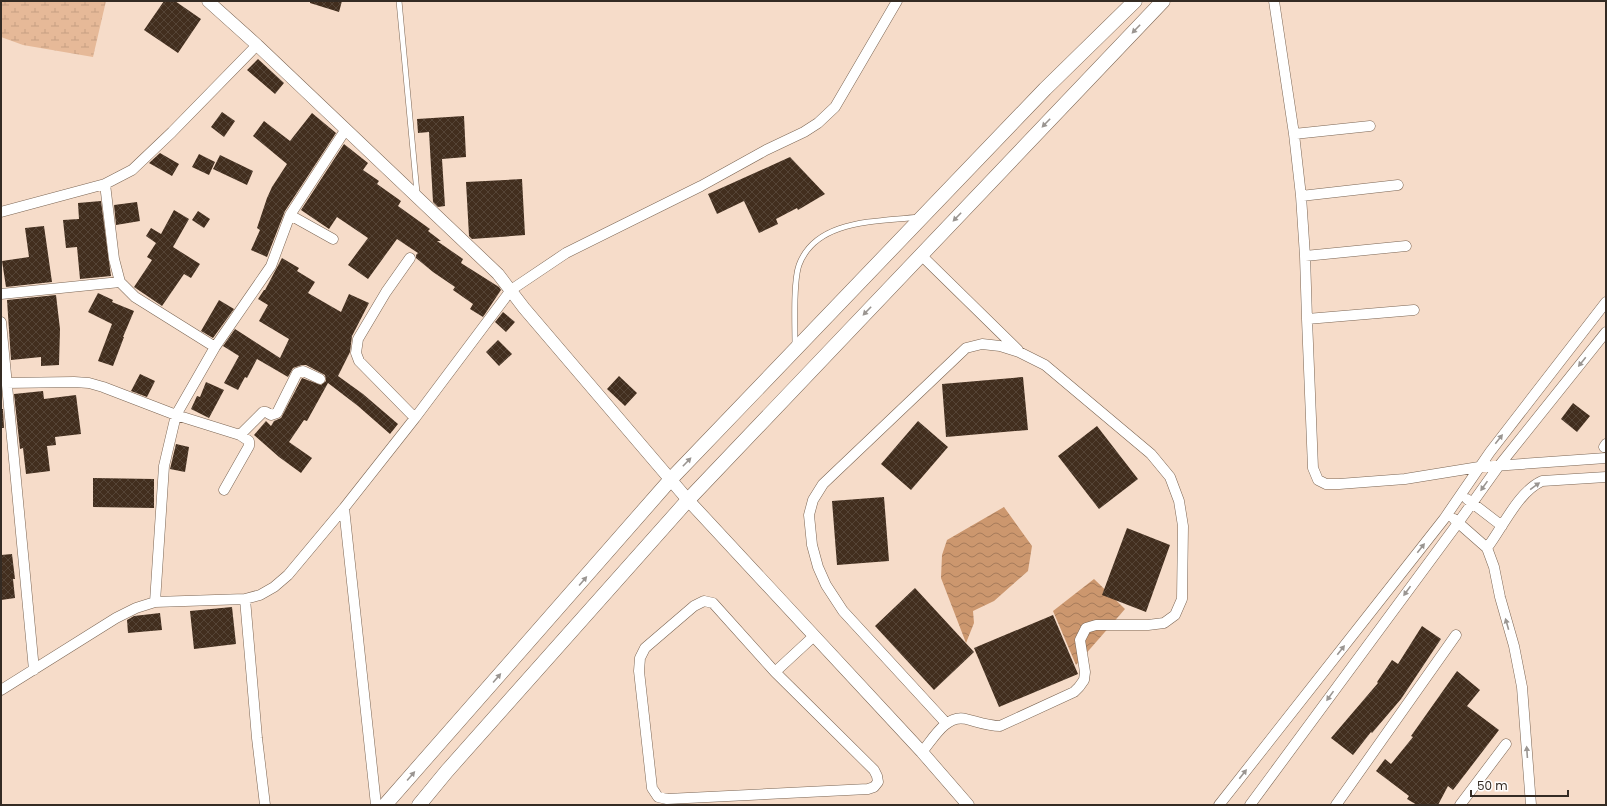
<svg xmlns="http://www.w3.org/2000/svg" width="1607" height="806" viewBox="0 0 1607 806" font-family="Poppins,sans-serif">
	<defs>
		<pattern id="wetland-marsh" width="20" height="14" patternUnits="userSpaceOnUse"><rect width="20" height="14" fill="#e6b998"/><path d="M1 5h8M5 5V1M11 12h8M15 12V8" fill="none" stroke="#c69f83"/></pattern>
		<pattern id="water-waves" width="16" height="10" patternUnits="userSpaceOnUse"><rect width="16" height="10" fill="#cc976e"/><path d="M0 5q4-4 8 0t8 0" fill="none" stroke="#a67b5a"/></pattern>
		<pattern id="building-cross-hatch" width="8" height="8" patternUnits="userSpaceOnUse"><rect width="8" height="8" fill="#422e1e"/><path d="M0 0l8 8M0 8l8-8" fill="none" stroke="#554436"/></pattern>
	</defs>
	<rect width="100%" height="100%" fill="#f6dcc9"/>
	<path fill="url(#wetland-marsh)" d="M1,1H106L93,57L23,45L1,37Z"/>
	<path fill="url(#water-waves)" d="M1004,507L1032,546L1028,571L994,601L973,611L974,623L966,643L941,578L942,555L947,540Z
		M1094,579L1125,609L1076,665L1053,611Z"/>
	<path fill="url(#building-cross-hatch)" d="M164,1H175L201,19L178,53L144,30Z
		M310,1H342L339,12L310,3Z
		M258,59L284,83L275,94L247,70Z
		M222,112L235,121L224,137L211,127Z
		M312,113L336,133L285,211L267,257L251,250L260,230L257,228L267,198L272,187L287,164L253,136L264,121L290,141Z
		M464,116L466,157L442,159L445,206L438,207L433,202L429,132L418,133L417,119Z
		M344,144L368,163L363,170L379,181L377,184L401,201L398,206L430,229L428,231L441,241H437L463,259L461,263L499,287L501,290L483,317L470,309L473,304L453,290L455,287L433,272L416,258V255L418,253L397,239L368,279L348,265L368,238L337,217L329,229L301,210Z
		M160,153L179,164L172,176L149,163Z
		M199,154L215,162L209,175L192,167Z
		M220,155L253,171L247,185L213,169Z
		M790,157L825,194L798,210L797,208L776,219L778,224L759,233L744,201L717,214L708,194Z
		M522,179L525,235L472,239L469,236L466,182Z
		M101,201L111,276L80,279L77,247L66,248L63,220L79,219L78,203Z
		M137,202L140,221L116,225L114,205Z
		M174,210L189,219L173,247L200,264L191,278L184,274L162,306L134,287L152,260L147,257L156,243L146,236L151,228L161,234Z
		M198,211L210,219L204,228L192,220Z
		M44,226L52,282L6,287L2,261L29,257L25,228Z
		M282,258L299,268L297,271L315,282L308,293L341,312L349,294L369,303L352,336L350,352L338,376L363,394L398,424L390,434L358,406L328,383L307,421L304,420L289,442L312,458L301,473L279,457L254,435L266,421L271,426L274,421L281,418L302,378L321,385L326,381L325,375L306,365H302L293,368L288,377L257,359L247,378L245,377L238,390L224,383L239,356L223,346L235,329L280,358L289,339L259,321L268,305L258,299L264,290H265Z
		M98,293L113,300L112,302L134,311L123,337H124L113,366L98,361L112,324L88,312Z
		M56,295L60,329L59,365L41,366V357L11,360L7,300Z
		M219,300L234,309L213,338L201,331Z
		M503,312L515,322L506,332L495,322Z
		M498,340L512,354L499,366L486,352Z
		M140,374L155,381L147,397L131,391Z
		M619,376L637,393L625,406L607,389Z
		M1023,377L1028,430L946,437L942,384Z
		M206,382L224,390L209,418L191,409L197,396L200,397Z
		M43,391L44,399L76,395L81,434L55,437L56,445L47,446L50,471L26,474L23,448L20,449L14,394Z
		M1573,403L1590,416L1577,432L1561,419Z
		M1,409H3L4,428H1Z
		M918,421L948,447L911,490L881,464Z
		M1097,426L1138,479L1099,509L1058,456Z
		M176,444L189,447L185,472L170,469Z
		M93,478L154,479V508L93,507Z
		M884,497L889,561L837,565L832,501Z
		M1127,528L1170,545L1146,612L1102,595Z
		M12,554L15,579H13L15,598L1,600V555Z
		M915,588L974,652L934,690L875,626Z
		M232,607L236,644L194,649L190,611Z
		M160,613L162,630L128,633L127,620L134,616Z
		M1053,615L1078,674L999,707L974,648Z
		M1422,626L1441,639L1401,699L1372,733L1371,732L1353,755L1331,738L1378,683L1377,682L1392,660L1398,664Z
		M1457,671L1480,690L1467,706L1499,730L1453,790L1448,786L1438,805H1417L1407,799L1409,796L1376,771L1385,759L1391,764L1413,737L1411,736Z"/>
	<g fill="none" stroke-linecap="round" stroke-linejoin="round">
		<defs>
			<path id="service" d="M399,1L417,193
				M795,345C795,325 793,282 799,265C816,219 877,222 918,217"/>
			<path id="minor" d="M1274,1L1294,134L1301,196L1305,256L1307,319L1313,468L1318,480L1326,484H1339L1405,479L1479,467L1606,458
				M1294,134L1370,126
				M105,184L114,259L120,282L135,297L215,347
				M1301,196L1398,185
				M1,212L105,184L132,170L172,132L257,45
				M290,215L333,239
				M921,255L1018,350
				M1305,256L1406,246
				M410,258L386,292L358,339L356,353L359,361L415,418
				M1,294L120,282
				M1307,319L1414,310
				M1,322L34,670
				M6,383L74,382L89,383L103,387L176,415L240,435L249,441V446L224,490
				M240,435L263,412H266L271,415L277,413L297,373L303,371L320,379
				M1604,447L1606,444
				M1467,499L1502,526
				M344,508L376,805
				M1454,519L1487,548
				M245,599L257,738L265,805
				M155,602L164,466L176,415L215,347L271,266L290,215L346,129
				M775,672L713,603L704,601L694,606L645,648L640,658L639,671L652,788L658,797L667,799L868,789L874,787L878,782L877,776L874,770L775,672L814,636
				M1,690L116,618L136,608L155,602L245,599L260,595L274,587L288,575L344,508L415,418L511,290L566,253L701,186L766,150L804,132L818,123L835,107L897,1
				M922,752C933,739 946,714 966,719C978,722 988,726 1000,726L1074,692L1079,687L1084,680L1085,672L1080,640L1086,628L1096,625H1148L1164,623L1175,615L1182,599L1183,526L1179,501L1170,477L1151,454L1045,365L1019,352L1000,346L982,344L966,348L823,484L813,500L809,515L812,545L818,567L826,585L843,611L946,723
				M1219,805L1444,519L1490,452L1606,302
				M1250,805L1458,523L1498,467L1606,332
				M1336,805L1456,635
				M1460,805L1506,744
				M1531,805L1522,687L1514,646L1500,597L1494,567L1487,548C1503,527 1518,492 1542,481L1606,477"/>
			<path id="tertiary" d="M208,1L257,45L498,274L524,308L688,500L922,752L968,805"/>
			<path id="secondary" d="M385,805L671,479L1045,89L1135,1
				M419,805L447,771L688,500L1163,1"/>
		</defs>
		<use href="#service" stroke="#7b6553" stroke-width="6"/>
		<use href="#minor" stroke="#7b6553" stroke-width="11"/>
		<use href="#tertiary" stroke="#7b6553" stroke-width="13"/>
		<use href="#secondary" stroke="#7b6553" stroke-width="15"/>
		<use href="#service" stroke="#fff" stroke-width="5"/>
		<use href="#minor" stroke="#fff" stroke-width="10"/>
		<use href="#tertiary" stroke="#fff" stroke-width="12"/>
		<use href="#secondary" stroke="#fff" stroke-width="14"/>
	</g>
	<defs><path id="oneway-solid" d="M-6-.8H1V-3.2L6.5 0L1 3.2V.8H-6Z"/></defs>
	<g fill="#9a9591">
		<use href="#oneway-solid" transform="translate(1136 29) rotate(134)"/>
		<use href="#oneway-solid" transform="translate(1046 123) rotate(134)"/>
		<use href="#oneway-solid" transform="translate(957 217) rotate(134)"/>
		<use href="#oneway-solid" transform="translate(867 311) rotate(134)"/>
		<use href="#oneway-solid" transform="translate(1582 362) rotate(129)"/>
		<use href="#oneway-solid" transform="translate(1499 439) rotate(-52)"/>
		<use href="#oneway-solid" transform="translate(687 462) rotate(-46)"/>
		<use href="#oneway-solid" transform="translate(1484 486) rotate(125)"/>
		<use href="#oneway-solid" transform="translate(1535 486) rotate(-36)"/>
		<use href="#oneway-solid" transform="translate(1421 548) rotate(-52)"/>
		<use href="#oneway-solid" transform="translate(583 581) rotate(-49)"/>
		<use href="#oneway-solid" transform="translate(1407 591) rotate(126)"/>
		<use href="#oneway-solid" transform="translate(1507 624) rotate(-106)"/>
		<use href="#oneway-solid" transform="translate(1341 650) rotate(-52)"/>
		<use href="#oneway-solid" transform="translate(497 678) rotate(-49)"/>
		<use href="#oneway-solid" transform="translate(1330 696) rotate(126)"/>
		<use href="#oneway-solid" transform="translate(1527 752) rotate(-94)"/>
		<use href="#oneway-solid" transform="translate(1243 774) rotate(-52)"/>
		<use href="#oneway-solid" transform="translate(411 776) rotate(-49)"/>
	</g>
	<rect width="1607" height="806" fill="none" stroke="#342b23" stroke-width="4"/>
	<path d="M1471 790v6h97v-6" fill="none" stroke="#342b23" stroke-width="2"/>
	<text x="1477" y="790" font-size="12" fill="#342b23" stroke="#ffffff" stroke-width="3" paint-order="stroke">50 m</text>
</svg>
